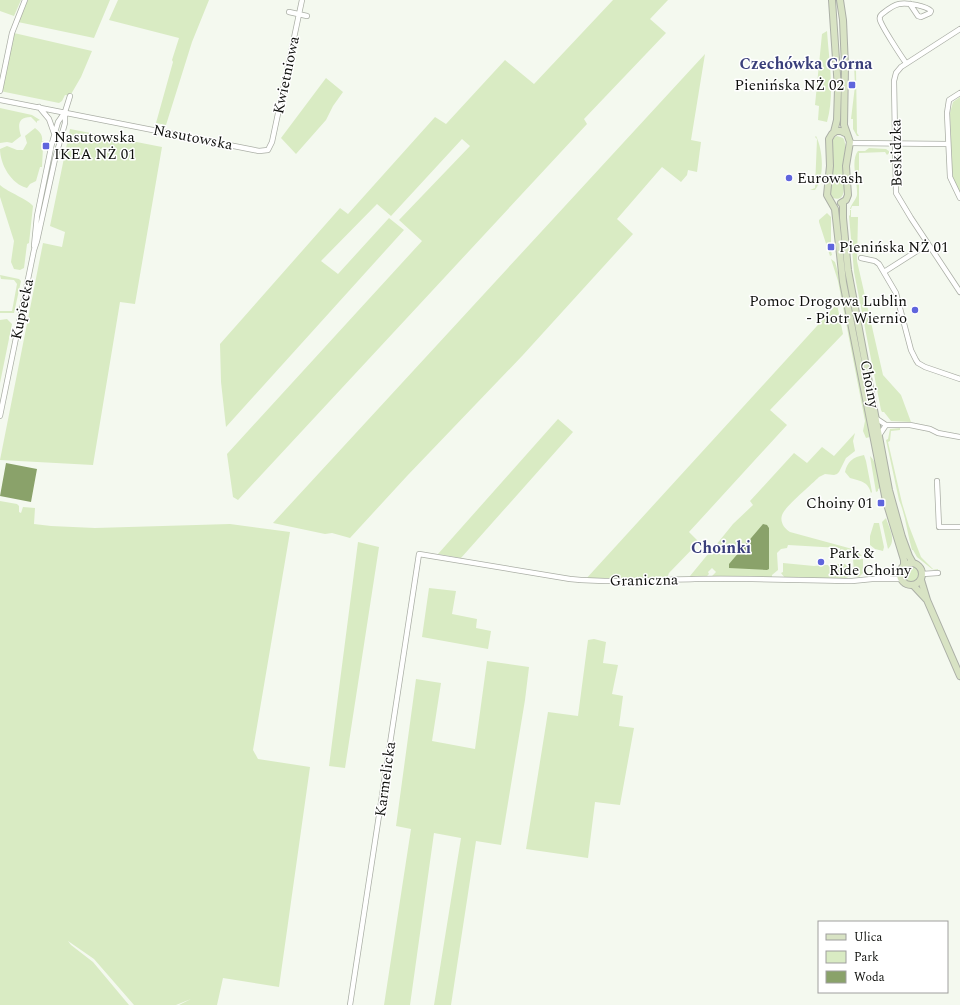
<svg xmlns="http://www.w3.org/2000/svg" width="960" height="1005" viewBox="0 0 960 1005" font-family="Spectral,serif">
	<rect width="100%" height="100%" fill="#f4f9ef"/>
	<path fill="#d9ebc3" d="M0,0H21L14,16L0,11Z
		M28,0H110L94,38L18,22Z
		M118,0H209L192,42L166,125L156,123L173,62L172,60L179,38L109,20Z
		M613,0H668L650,19L666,33L584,119L587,124L238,500L233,497L227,454L422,241L399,220L470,146L462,139L391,216L377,204L321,261L338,274L389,218L404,230L226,427L221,382L220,344L340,208L348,214L435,117L446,124L505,60L534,84Z
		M827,31C829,61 835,93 827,122L818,120L819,106L815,105L822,34Z
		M14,33L92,51L81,77L70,96L65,95L62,101L59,103L0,91Z
		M705,54L691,140L701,142L697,172L688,170L687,175L681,182L662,167L617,219L633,234L523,355L407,476L350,538L332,533L325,534L273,523Z
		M854,65H856V69L857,133L859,136H857L853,129V119H851L855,86Z
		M326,78L343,92L333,106L326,120L296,154L281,138Z
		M960,97V193L954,183L952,171L950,113L953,102Z
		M0,108L32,115L40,120L37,121V123L31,117C17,117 18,126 21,136L12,143L7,142L0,143Z
		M35,128C40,132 43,135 42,141H44L43,147L42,167H40L36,181L30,184L27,188C11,184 0,164 0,149L7,146L17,150H23L27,143L25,136Z
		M70,129L162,147L135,304L120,302L93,465L0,460L43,243L62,247L65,232L50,226Z
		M816,136C823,150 825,177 815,190H810L815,188L817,139L815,137Z
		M837,136L843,138C848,145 843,157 843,166C842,175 850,204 833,198L830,193L833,165L832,142V139Z
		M869,148L886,149L890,152L887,155L885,152L859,153V206H852L851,209H850C851,204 856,200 857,195C858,183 850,161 858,151H865Z
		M0,185C9,193 28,199 33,206L29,243L27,244L24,268L20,270L14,269L11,262L14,241L0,197Z
		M850,210H851V217H858L857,261L883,375L901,395L911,422L891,421L884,412H882L881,410L854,272L849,216L850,215Z
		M827,213L831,217V245L830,247L832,255L830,256L819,222V220Z
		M831,259L835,262L838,272L870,437L866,438L863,431L865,421L838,281Z
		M0,275L19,279L21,281L14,313H0V311H12L17,284L14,280L1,279Z
		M837,304L843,334L770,410L787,425L689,532L699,542L669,573L667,578L585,580Z
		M7,319L12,324L0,383V320Z
		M558,419L573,432L461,558L438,554Z
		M900,428V430L891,431L890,441L888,442L902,503L909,526L921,557L933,569H938V570L932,569L917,557L913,550H912C907,533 906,516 899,500L886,440L888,439L890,429Z
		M855,433L853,441L855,451L846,458L839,472L837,474L834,475L825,474L819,477C811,485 787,505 783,513C779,520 783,528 790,532L856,550L862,556C854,557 848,552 840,551V548L788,545L787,548L781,549L777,553L778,570L772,575V578H710L716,572L712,568L708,572L709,574L706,577L692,578L690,576L713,548L721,555L723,552L716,545L733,524L753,505L750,501L794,453L807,463L822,447L834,456Z
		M864,455L866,461L872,492L871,493C868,481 860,481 850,478L845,472C847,462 853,457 864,455Z
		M870,456C878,463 878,478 880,488L878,489V491L876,492Z
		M0,501L17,504L19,506V512L21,513L23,507L35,508L34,524L51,526L95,528L230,524L290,532L253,750L258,759L310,767L279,987L223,978L217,1005H179L191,999L176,1005H134L94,959L68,941L71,945L93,962L129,1005H0Z
		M886,518C889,528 897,540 888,549L882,522Z
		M874,523H879L884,547L883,551L875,549L870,545V536Z
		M358,542L379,547L345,768L329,766Z
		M853,558L863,559V573L859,577L855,576L854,574Z
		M783,563L814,566L823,565H833V564H845L850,569V576L846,578H785L781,573L783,572Z
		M904 574a8 8 0 1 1 16 0a8 8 0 1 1-16 0Z
		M429,588L456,591L452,614L477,619L476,628L491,631L488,649L422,637Z
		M594,639L606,642L603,663L618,665L612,694L623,696L619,726L634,728L620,805L595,802L588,858L526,849L548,712L578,716L588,640Z
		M487,661L529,667L525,700L501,845L476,841L451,1005H434L461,838L434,833L410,1005H384L411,829L396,826L416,679L441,683L432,741L475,749Z"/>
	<path fill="#8aa26a" d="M6,463L37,469L31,502L0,496Z
		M763,524L767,525L769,528V569L767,570L729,568V564Z"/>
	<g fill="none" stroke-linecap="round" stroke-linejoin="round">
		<defs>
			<path id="street" d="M289,12L307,16
				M960,29L901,67L896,73L894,81L896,193L911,218L960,292
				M906,63C901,56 882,27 880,20C879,16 880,16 882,14C887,10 893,5 899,4C906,2 927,6 931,11L930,13L921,17L918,16L910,4
				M0,91L12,33L25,0
				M960,93L949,100L947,113L950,177L960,198
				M0,100L259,151L268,150L272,142L302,0
				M39,107L49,119L54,133
				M849,143L948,144
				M34,246L37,216L52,143L58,122L65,112
				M861,258L875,261L879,264L896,293L911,350L916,360L918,363L925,367L960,379
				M884,272L928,244
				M0,416L34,250L37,241L55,159L65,123V112L70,96
				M877,419L886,425H910L930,429L938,433L960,437
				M880,434L886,425
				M937,481L939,527H960
				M922,574L938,573
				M877,577L901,572
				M350,1005L419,554L570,579C612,583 653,580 695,579C747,578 800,580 852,581L872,579H901"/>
			<path id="secondary" d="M832,0L838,89L837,120L834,132
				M840,0L843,20L845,67L844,125L850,142L846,166L848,195L846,200L841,203
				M847,134L841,131H836L832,134L829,139L830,166L827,195L835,209L843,282L886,501L904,560V566
				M843,202V218L848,270L889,490L902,537L909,556L913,563
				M900 574a11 11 0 1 1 22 0a11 11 0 1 1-22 0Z
				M921,580L927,600L960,676
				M913,585L927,600"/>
		</defs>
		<use href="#street" stroke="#abafa6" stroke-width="6"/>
		<use href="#secondary" stroke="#abafa6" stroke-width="8"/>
		<use href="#street" stroke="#fff" stroke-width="4.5"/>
		<use href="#secondary" stroke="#d8e3c4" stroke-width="6"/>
	</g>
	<g fill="#5f65dd" stroke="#fff" stroke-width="1.5">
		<rect x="848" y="81" width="8" height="8" rx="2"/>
		<rect x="42" y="142" width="8" height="8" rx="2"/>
		<circle cx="789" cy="178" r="4"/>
		<rect x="827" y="243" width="8" height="8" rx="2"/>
		<circle cx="915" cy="310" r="4"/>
		<rect x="877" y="499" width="8" height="8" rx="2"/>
		<circle cx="821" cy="562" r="4"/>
	</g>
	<g text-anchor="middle" stroke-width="3" stroke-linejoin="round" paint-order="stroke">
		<g font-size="15" fill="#0f100d" stroke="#fff">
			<text transform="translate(286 75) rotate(-78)" y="5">Kwietniowa</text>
			<text transform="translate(193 137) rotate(11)" y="5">Nasutowska</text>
			<text transform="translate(896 153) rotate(-91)" y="5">Beskidzka</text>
			<text transform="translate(22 309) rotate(-78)" y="5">Kupiecka</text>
			<text transform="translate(870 384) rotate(79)" y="5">Choiny</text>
			<text transform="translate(644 580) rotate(-1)" y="5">Graniczna</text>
			<text transform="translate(385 779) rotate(-82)" y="5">Karmelicka</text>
		</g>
		<g font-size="15" fill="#0f100d" stroke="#fff" text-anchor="start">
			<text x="844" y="90" text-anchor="end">Pienińska NŻ 02</text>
			<text x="54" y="142">Nasutowska<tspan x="54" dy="17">IKEA NŻ 01</tspan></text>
			<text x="797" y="183">Eurowash</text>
			<text x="839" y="252">Pienińska NŻ 01</text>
			<text x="907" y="306" text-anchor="end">Pomoc Drogowa Lublin<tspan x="907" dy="17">- Piotr Wiernio</tspan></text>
			<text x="873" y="508" text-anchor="end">Choiny 01</text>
			<text x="829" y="558">Park &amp;<tspan x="829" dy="17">Ride Choiny</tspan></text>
		</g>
		<g font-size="16" font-weight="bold" fill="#3a3f7b" stroke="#fff">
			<text x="806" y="69">Czechówka Górna</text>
			<text x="721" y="553">Choinki</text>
		</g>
	</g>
	<rect x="818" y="921" width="130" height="72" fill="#ffffff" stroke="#9f9f9e"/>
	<rect x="826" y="934" width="20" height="6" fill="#d8e3c4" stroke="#9f9f9e"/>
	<text x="854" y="941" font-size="12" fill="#0f100d">Ulica</text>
	<rect x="826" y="951" width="20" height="12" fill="#d9ebc3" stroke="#9f9f9e"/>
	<text x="854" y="961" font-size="12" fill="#0f100d">Park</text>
	<rect x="826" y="971" width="20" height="12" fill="#8aa26a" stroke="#9f9f9e"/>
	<text x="854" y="981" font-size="12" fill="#0f100d">Woda</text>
</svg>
